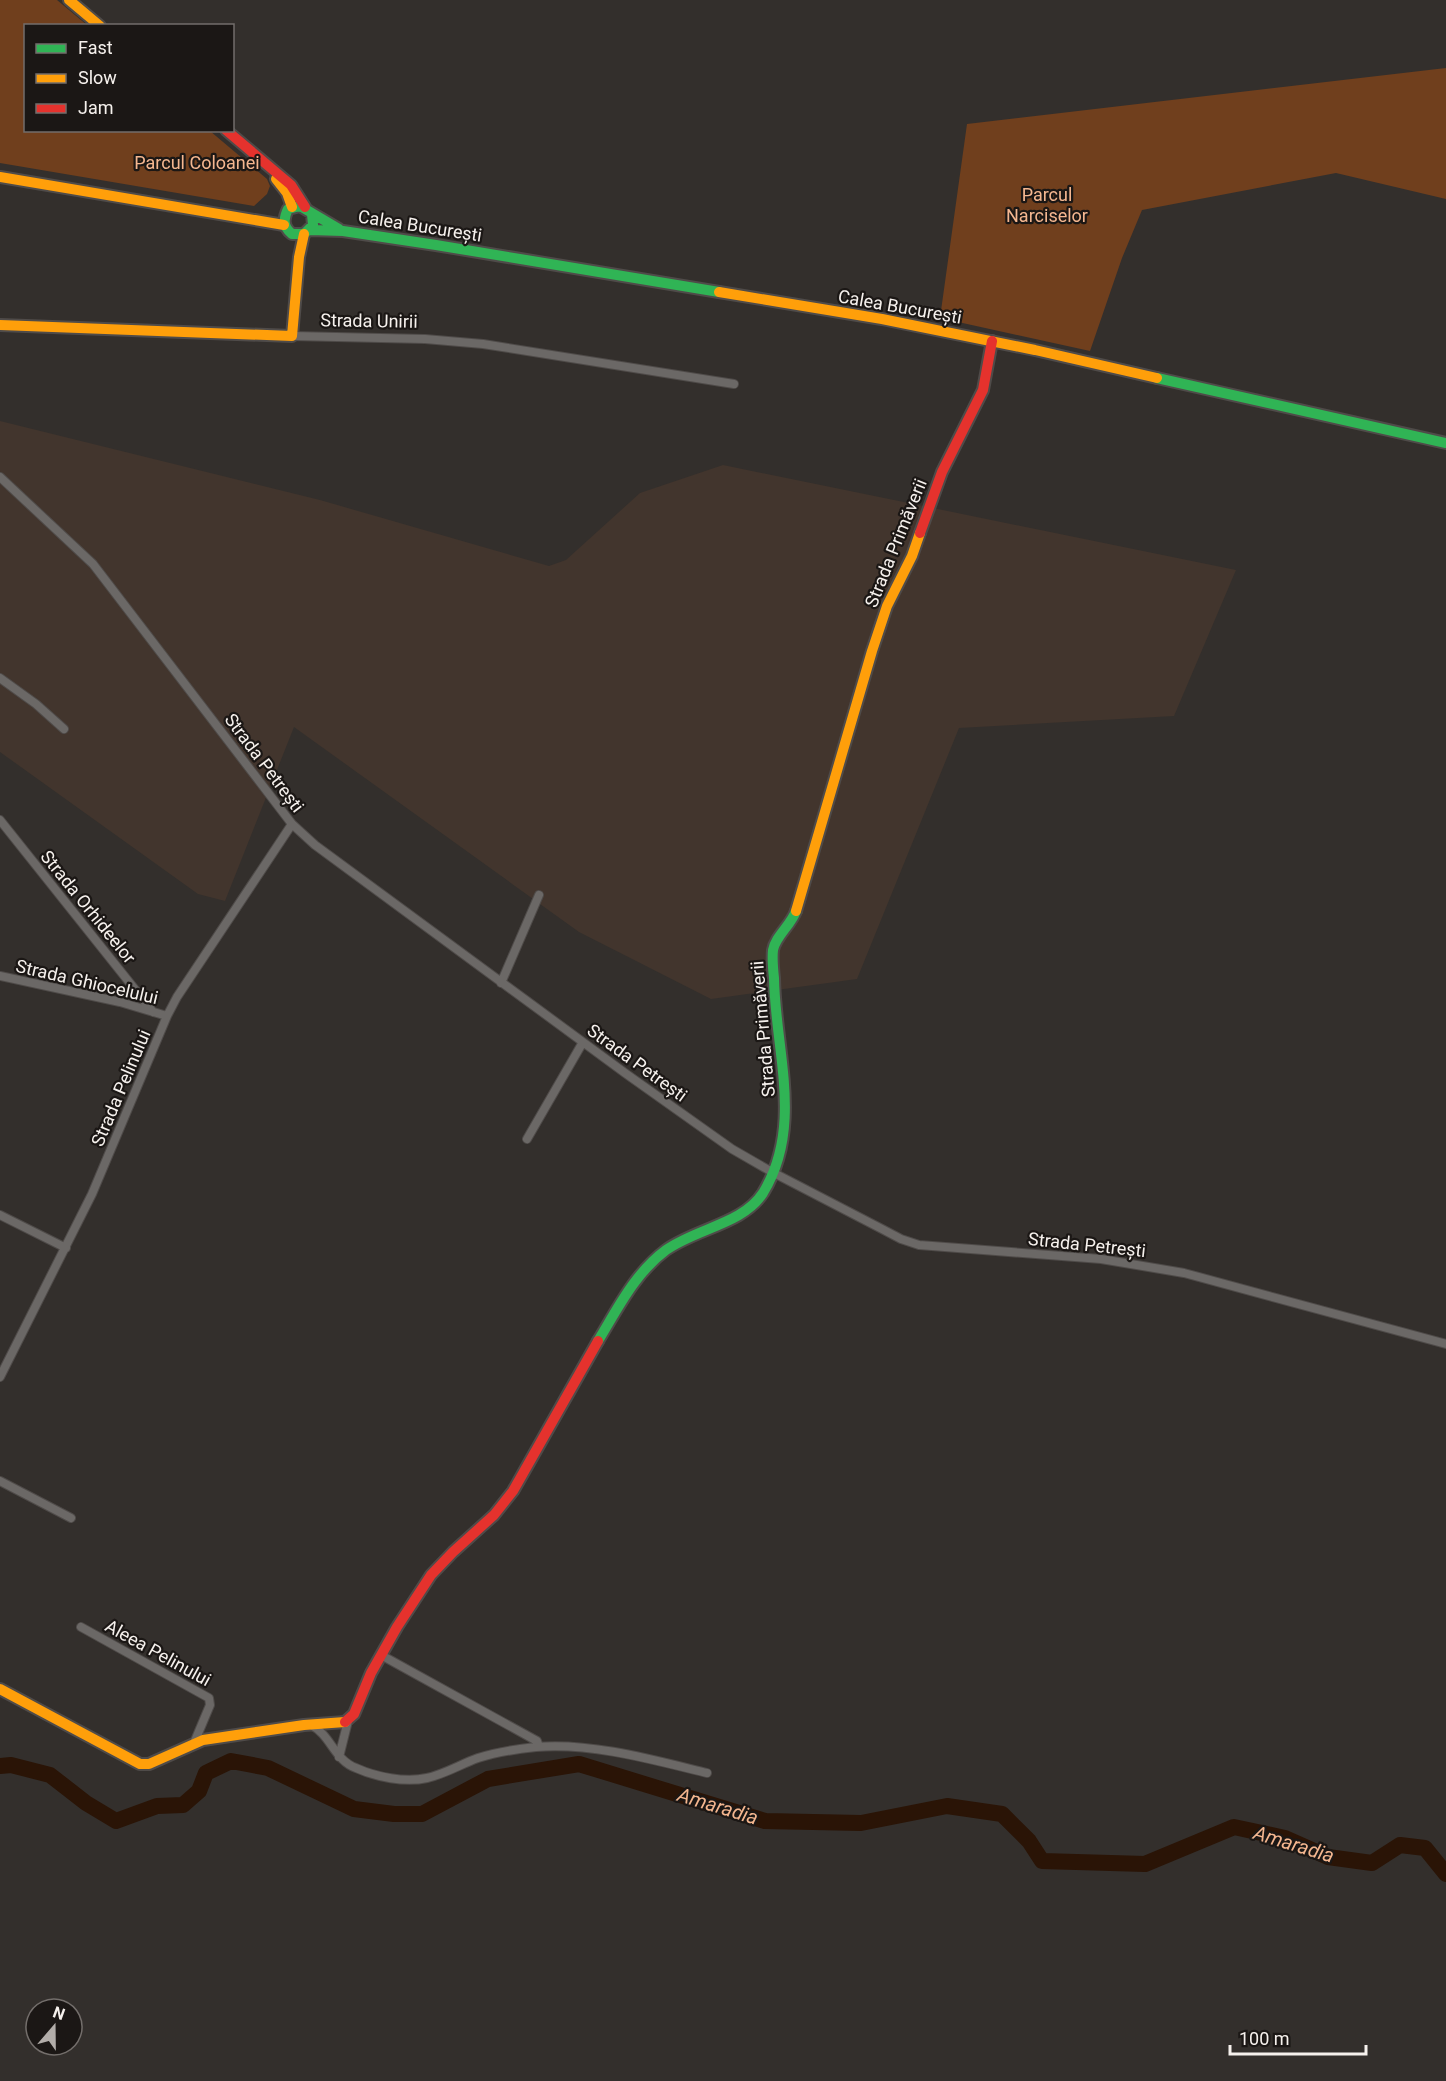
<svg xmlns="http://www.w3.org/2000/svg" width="1446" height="2081" viewBox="0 0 1446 2081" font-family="Roboto,sans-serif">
	<rect width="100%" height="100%" fill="#332f2c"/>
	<path fill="#42352d" d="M0,421L320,500L549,566L566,560L640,493L723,465L1236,570L1174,716L959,728L857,979L711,999L579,932L294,727L225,901L198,894L0,752Z"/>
	<path fill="#703f1d" d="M0,0H57L87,25L26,26V130L210,131L267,179L270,186L267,194L254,206L0,163Z
		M1446,68V199L1336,173L1142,210L1122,258L1090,351L940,318L967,124Z"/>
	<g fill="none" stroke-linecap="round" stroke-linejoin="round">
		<path stroke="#2a1406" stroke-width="16" d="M0,1766L11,1765L50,1775L86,1803L116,1821L157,1806L183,1805L199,1791L206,1773L231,1761L268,1768L354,1809L394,1814H422L488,1779L579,1764L765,1821L861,1823L947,1806L1002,1814L1029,1841L1042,1861L1145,1864L1234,1827L1285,1838L1328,1857L1372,1863L1400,1845L1425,1848L1446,1874"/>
		<defs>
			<path id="street" d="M292,336L425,339L483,344L734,384
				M0,477L93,564L292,824L315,845L625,1073L732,1149L772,1172L882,1229L901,1239L919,1245L1101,1259L1184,1273L1446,1344
				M0,678L36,704L64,729
				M0,820L153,1012
				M0,976L120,1002L167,1016
				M501,983L539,895
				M527,1139L583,1042
				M0,1215L66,1248
				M0,1377L92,1194L167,1016L177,997L292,824
				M0,1481L71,1518
				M81,1627L209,1698L210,1705L194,1743
				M381,1655L537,1741L539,1747
				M311,1725C331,1735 334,1760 356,1768C376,1777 405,1783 427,1778C445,1774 461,1764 478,1758C497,1752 517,1749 536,1747C590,1742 654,1760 707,1773
				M339,1757L348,1721"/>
			<path id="fast" d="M312,214L313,225L304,234H292C283,227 283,219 288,209L300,206L339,229
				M310,230L343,231L436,245L719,292
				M1157,378L1446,443
				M598,1341C618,1308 635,1273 666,1250C697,1228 743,1224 763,1193C804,1126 775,1050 774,978C773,969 772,959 773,950C775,937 791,925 796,911"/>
			<path id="slow" d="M69,0L100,26
				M0,177L284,225
				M276,179L287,193L292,207
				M719,292L882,319L1035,350L1157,378
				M0,325L292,336L299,257L304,234
				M796,911L872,651L887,606L912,556L920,533
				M0,1689L140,1764H149L203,1740L304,1725L345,1722"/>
			<path id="jam" d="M226,130L291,185L305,207
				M920,533L942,472L983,390L992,341
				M345,1722L354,1714L371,1673L397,1627L431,1575L453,1552L494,1515L513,1491L598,1341"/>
		</defs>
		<use href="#street" stroke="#4f4b49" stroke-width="10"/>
		<use href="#fast" stroke="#4f4b49" stroke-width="14"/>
		<use href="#slow" stroke="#4f4b49" stroke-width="14"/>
		<use href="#jam" stroke="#4f4b49" stroke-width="14"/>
		<use href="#street" stroke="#6b6866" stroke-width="8"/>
		<use href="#fast" stroke="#30b455" stroke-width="10"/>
		<use href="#slow" stroke="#ff9f0a" stroke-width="10"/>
		<use href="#jam" stroke="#e5322d" stroke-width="10"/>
	</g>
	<g text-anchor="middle" stroke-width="4.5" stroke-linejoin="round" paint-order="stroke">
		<g font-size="18" fill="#f5b790" stroke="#1b1715">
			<text x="197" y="169">Parcul Coloanei</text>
			<text x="1047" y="201">Parcul<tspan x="1047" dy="21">Narciselor</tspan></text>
		</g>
		<g font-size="18" fill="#f6f1ed" stroke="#1b1715">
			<text transform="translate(420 226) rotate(9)" y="6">Calea București</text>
			<text transform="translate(900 307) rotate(10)" y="6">Calea București</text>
			<text transform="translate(369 321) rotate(1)" y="6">Strada Unirii</text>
			<text transform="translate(896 543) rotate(-68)" y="6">Strada Primăverii</text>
			<text transform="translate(264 763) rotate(53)" y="6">Strada Petrești</text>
			<text transform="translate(88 907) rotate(51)" y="6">Strada Orhideelor</text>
			<text transform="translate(87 982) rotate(13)" y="6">Strada Ghiocelului</text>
			<text transform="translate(763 1029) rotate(-95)" y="6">Strada Primăverii</text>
			<text transform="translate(637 1063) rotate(36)" y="6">Strada Petrești</text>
			<text transform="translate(121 1088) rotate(-67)" y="6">Strada Pelinului</text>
			<text transform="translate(1087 1245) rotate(6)" y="6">Strada Petrești</text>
			<text transform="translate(158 1653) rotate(29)" y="6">Aleea Pelinului</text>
		</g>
		<g font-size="20" font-style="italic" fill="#f4b68f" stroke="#1b1715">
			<text transform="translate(718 1806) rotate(17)" y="7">Amaradia</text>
			<text transform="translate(1294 1844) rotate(17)" y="7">Amaradia</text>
		</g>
	</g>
	<rect x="24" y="24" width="210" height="108" fill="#1b1715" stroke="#736e6b" stroke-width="1.5"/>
	<rect x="36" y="44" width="30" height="9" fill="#30b455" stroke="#736e6b" stroke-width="1.5"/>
	<text x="78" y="54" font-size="18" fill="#f6f1ed">Fast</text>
	<rect x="36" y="74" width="30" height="9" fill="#ff9f0a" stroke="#736e6b" stroke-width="1.5"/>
	<text x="78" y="84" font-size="18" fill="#f6f1ed">Slow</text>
	<rect x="36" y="104" width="30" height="9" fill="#e5322d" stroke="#736e6b" stroke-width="1.5"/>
	<text x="78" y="114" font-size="18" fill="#f6f1ed">Jam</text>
	<g transform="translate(54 2027) rotate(20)"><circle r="28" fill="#1b1715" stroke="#736e6b" stroke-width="1.5"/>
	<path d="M0-4.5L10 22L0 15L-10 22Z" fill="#b2ada9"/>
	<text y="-9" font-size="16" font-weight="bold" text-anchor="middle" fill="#f6f1ed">N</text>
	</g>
	<path d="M1230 2045v9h136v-9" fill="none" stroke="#f6f1ed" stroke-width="3"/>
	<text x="1239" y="2045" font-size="18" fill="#f6f1ed" stroke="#1b1715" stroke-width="4.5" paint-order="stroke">100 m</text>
</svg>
